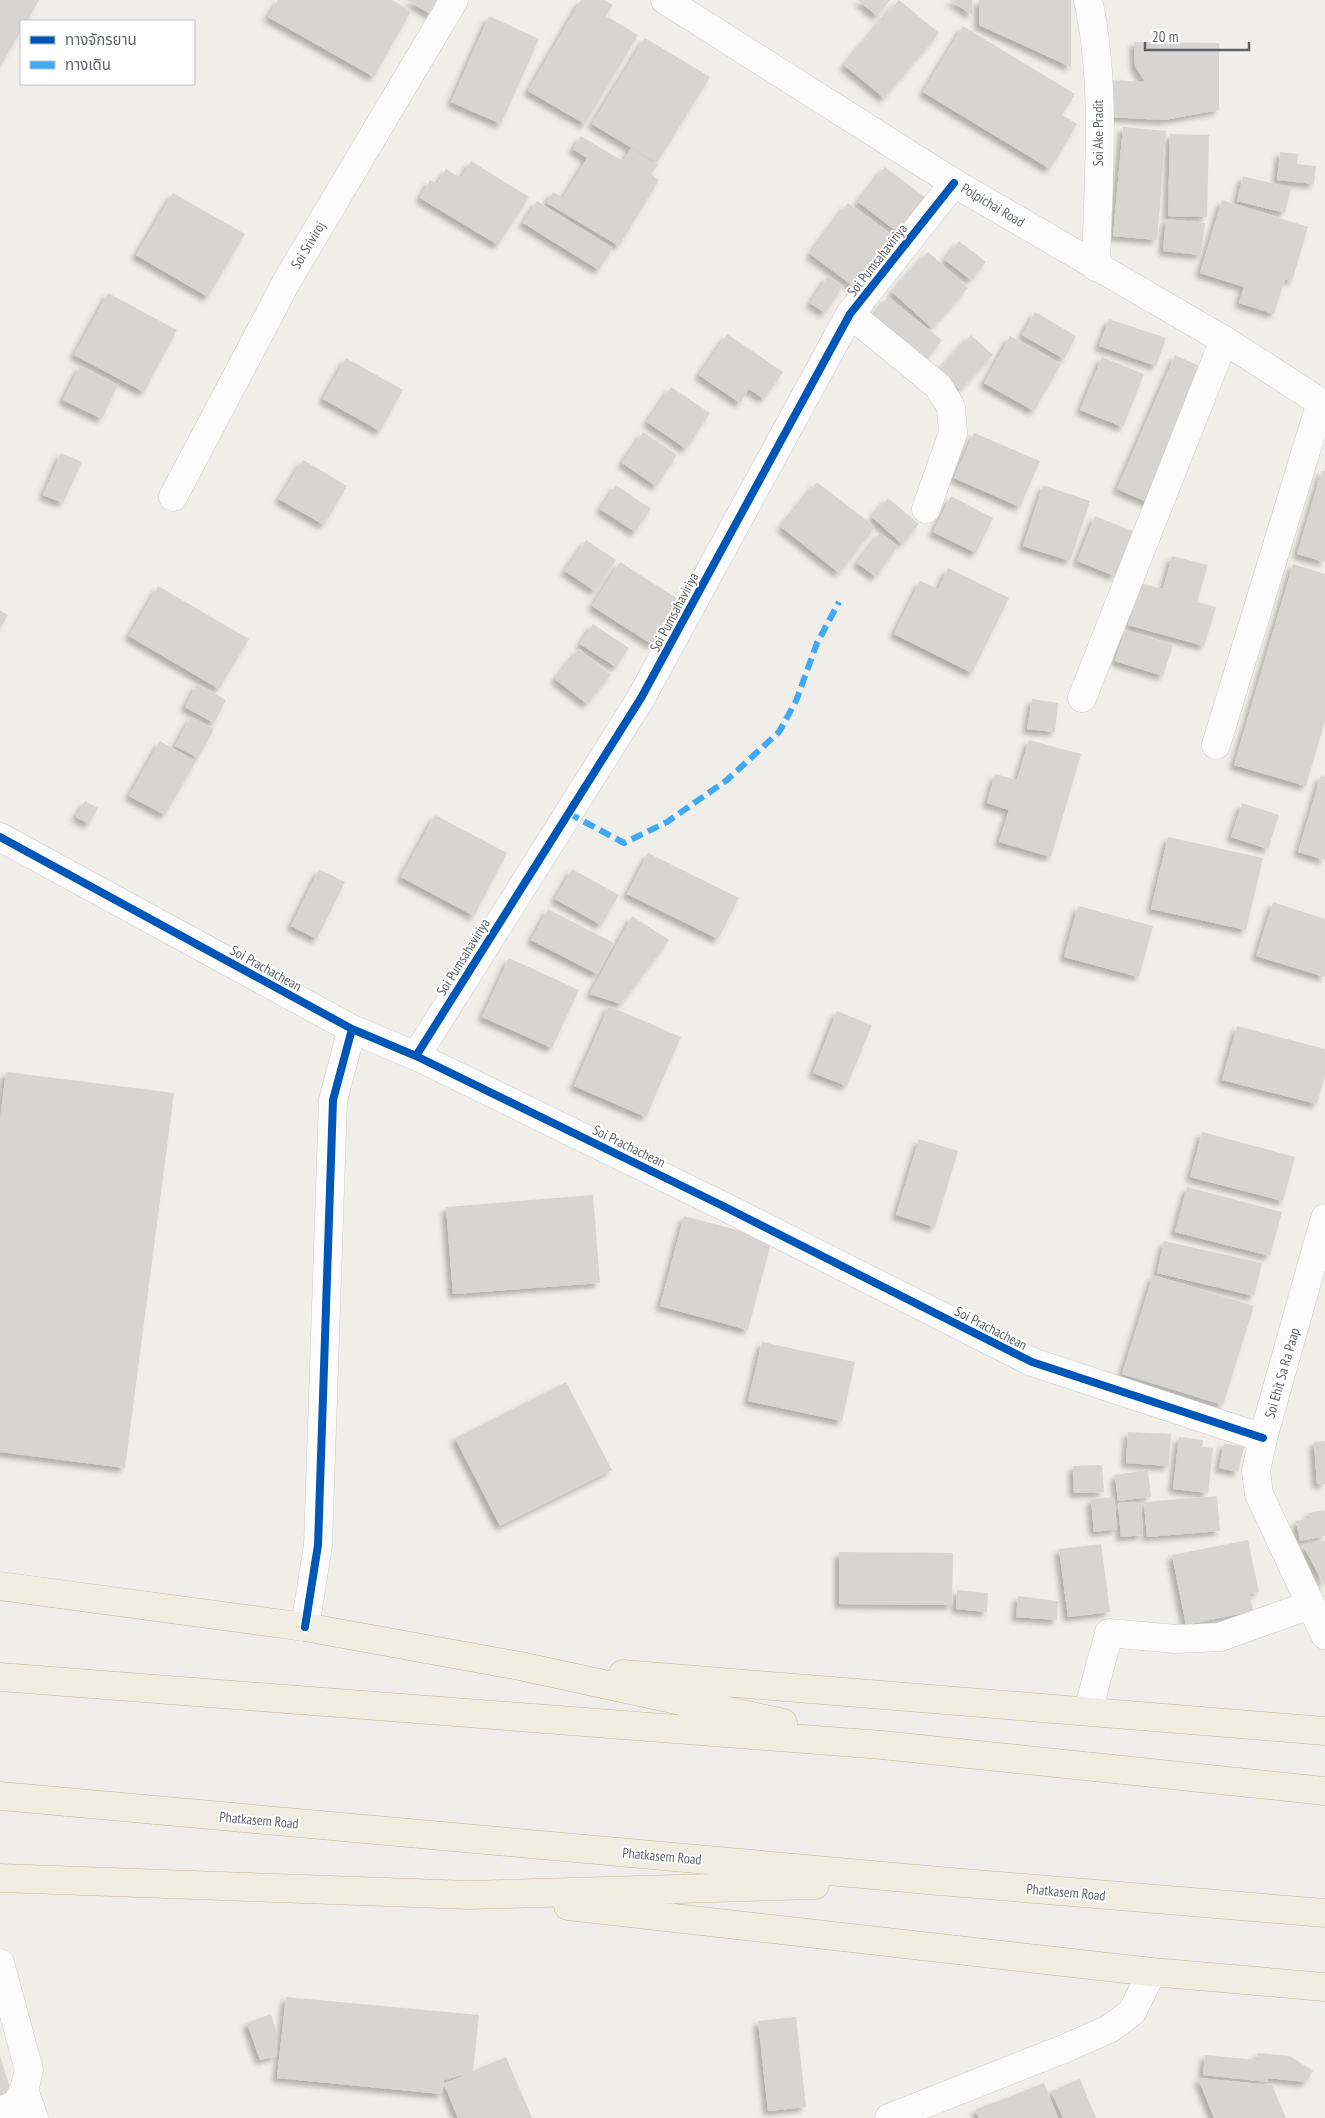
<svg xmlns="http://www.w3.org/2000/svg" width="1325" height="2118" viewBox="0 0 1325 2118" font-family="'PT Sans Narrow','Noto Sans Thai',sans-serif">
	<defs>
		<filter id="shadow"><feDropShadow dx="-4.5" dy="4.5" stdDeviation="2.5" flood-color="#0004"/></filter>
	</defs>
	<rect width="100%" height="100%" fill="#efeeea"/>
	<path fill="#d6d5d3" filter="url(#shadow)" d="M0,0H39L27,21H21V31L0,67Z
		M278,0H392L411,11L374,77L268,17Z
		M407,0H441L432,15Z
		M581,0H604L613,5L606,16L638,35L585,124L528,91Z
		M858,0H890L877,16Z
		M899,0L939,33L884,98L844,65Z
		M950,0H972V15Z
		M979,0H1071V67L979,25Z
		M489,16L539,39L501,124L451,102Z
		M963,26L1075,94L1062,115L1077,124L1050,169L923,92Z
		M645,38L710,77L657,163L592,124Z
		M1134,42L1219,43V110L1164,120L1109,117L1112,80L1145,82L1135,66Z
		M1123,127L1166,131L1157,240L1113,236Z
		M1170,134L1209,135L1207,217L1168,216Z
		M581,136L623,161L631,148L658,165L651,174L659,180L619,246L547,203L553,192L563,198L587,158L573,149Z
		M1280,152L1298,154L1297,164L1316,166L1314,184L1277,180Z
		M471,161L529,197L498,245L420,198L430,180L437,184L446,169L461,178Z
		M885,167L930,201L903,236L858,202Z
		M1243,176L1291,188L1285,213L1237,201Z
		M173,193L245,234L208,297L136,255Z
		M1222,200L1308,227L1292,281L1285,279L1274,314L1239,303L1244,287L1200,273Z
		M537,201L613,248L599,270L523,223Z
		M848,203L896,238L857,289L810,254Z
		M1166,219L1205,223L1201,255L1163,251Z
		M959,241L986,262L971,280L945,260Z
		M928,252L968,288L932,328L892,292Z
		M828,276L843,286L825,313L810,303Z
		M108,293L177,330L144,392L74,355Z
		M888,297L942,340L924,362L870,319Z
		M1035,312L1076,336L1064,359L1022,335Z
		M1109,319L1166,338L1156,366L1099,346Z
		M727,334L783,372L764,399L749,389L740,403L699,375Z
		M971,335L993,355L960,390L939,370Z
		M1010,336L1061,364L1034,411L984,383Z
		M1175,355L1210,371L1152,504L1117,489Z
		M1102,357L1144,374L1123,427L1080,410Z
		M346,358L403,390L380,431L323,399Z
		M80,366L118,385L102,419L63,400Z
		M671,387L710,413L686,449L647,422Z
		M643,432L677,455L656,486L622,463Z
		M974,433L1040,461L1020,507L954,478Z
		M61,453L82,462L63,503L43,495Z
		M303,460L347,486L324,525L279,499Z
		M1322,470L1325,471V562L1297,554Z
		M817,482L875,527L839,573L781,527Z
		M616,485L651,509L635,532L600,509Z
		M1043,485L1090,501L1070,561L1023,546Z
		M951,496L993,518L976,553L933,532Z
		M888,498L919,524L902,544L872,517Z
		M1095,516L1133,531L1115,576L1077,561Z
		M880,533L898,546L876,577L857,563Z
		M586,540L616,560L595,591L565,571Z
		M1172,556L1208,565L1197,602L1216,607L1204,646L1128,625L1140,583L1163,589Z
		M620,562L681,601L653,645L592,606Z
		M1293,564L1325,574V721L1306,786L1234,765Z
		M948,568L1009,598L972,673L894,634L920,581L938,589Z
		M158,586L249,639L219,689L129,636Z
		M0,610L8,615L0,629Z
		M593,624L629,648L616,667L580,644Z
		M1125,630L1173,645L1163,676L1115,661Z
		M579,649L611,675L587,704L555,679Z
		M197,684L226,700L214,723L185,707Z
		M1032,699L1058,703L1055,732L1027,729Z
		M191,717L214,729L198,758L175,746Z
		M1029,740L1081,754L1051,857L999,842L1009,810L987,803L995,774L1017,780Z
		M160,741L196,761L165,815L129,796Z
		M1321,775L1325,777V860L1298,852Z
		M85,801L98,808L89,824L76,817Z
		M1242,803L1279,815L1268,849L1231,837Z
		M435,815L507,853L474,916L401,877Z
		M1168,837L1263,858L1246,930L1151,909Z
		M648,853L739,898L718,939L627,894Z
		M319,869L345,882L317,939L291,926Z
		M572,869L619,895L601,925L555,899Z
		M1273,902L1325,919V977L1256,956Z
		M1078,906L1153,926L1139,977L1064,957Z
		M548,909L614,943L597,974L531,940Z
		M632,916L669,940L621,1004L590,994Z
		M509,958L579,990L552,1048L482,1017Z
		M609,1006L681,1037L646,1117L574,1086Z
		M837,1011L872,1025L847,1086L813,1073Z
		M1237,1026L1325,1049V1075L1317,1104L1222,1080Z
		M6,1072L174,1093L125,1468L0,1452V1120Z
		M1202,1132L1295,1157L1283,1201L1190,1177Z
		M919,1139L958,1151L935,1227L896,1215Z
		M1187,1187L1282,1212L1270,1256L1175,1232Z
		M593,1195L600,1283L453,1294L446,1207Z
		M684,1216L772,1239L748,1330L660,1306Z
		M1164,1241L1262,1263L1254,1296L1157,1273Z
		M1153,1275L1254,1306L1223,1405L1122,1374Z
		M762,1342L855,1362L842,1421L748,1401Z
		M566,1382L612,1470L500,1526L455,1438Z
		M1128,1432L1171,1434L1169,1466L1126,1463Z
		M1179,1437L1203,1440L1202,1447L1213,1448L1208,1493L1173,1489Z
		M1325,1441V1484H1317L1314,1442Z
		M1224,1443L1244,1447L1238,1472L1219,1468Z
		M1102,1465L1104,1492L1074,1493L1073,1466Z
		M1148,1470L1151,1497L1118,1501L1115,1475Z
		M1217,1496L1220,1531L1147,1537L1144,1502Z
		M1114,1497L1117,1529L1094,1532L1091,1499Z
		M1141,1502L1143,1535L1121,1537L1118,1503Z
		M1325,1510V1536L1300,1541L1296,1521L1310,1518L1308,1513Z
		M1248,1540L1259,1592L1250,1594L1253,1611L1186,1625L1172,1555Z
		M1325,1540V1587L1303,1545Z
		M1101,1544L1110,1612L1068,1617L1059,1549Z
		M839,1552L953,1553L952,1605L839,1604Z
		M957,1590L988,1593L987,1612L956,1609Z
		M1018,1596L1058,1601L1057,1620L1016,1617Z
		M286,1997L479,2015L473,2071L506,2057L532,2118H458L444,2084L469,2073L444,2080L442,2094L277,2078Z
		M271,2014L277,2033L276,2056L260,2060L247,2023Z
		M796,2017L806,2107L768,2111L758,2021Z
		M1258,2053L1290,2056L1313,2071L1306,2082L1268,2078V2082L1203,2075L1205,2055L1257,2060Z
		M0,2056L14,2100L0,2104Z
		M1198,2078L1272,2085L1286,2118H1214Z
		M1080,2079L1096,2118H1063L1051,2091Z
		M1044,2083L1058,2118H979L975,2110Z"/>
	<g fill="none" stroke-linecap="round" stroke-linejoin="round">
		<defs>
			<path id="street" d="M1088,0C1107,86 1098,179 1096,267
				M850,314L938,386L951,407L953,433L926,509
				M173,497L288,279L454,0
				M1082,698L1224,340
				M1216,745L1321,402
				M0,837L352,1029L416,1056L723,1206L1032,1362L1263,1438
				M416,1056L641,698L850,314L954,183
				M1325,1218L1263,1438L1256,1471L1259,1494L1325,1635
				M305,1627L318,1545L333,1100L352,1029
				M1088,1711L1109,1633L1176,1639L1220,1637L1310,1605
				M0,1963L29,2070L24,2090L16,2104L0,2111
				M24,2090L34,2118
				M889,2118L1066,2048L1109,2029L1132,2012L1152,1972"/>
			<path id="secondary" d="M665,0L954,183L1224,340L1325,405"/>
			<path id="highway" d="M0,1586L305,1627L520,1666L783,1723
				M623,1674L1325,1731
				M0,1677L882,1745L1325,1791
				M0,1796L939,1881L1325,1913
				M0,1878L469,1895L815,1885
				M568,1906L1152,1972L1325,1987"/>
		</defs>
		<use href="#street" stroke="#cbcccc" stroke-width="29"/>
		<use href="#secondary" stroke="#cacacb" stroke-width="29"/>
		<use href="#highway" stroke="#c8b996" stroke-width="29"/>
		<use href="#street" stroke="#fdfcfc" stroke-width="28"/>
		<use href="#secondary" stroke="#fdfcfc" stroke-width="28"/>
		<use href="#highway" stroke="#f0ede3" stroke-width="28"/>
		<path stroke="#3fa9f5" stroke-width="6" stroke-dasharray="12 6" stroke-linecap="butt" d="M568,813L624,843L667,822L727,780L779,732L796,701L817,643L839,602"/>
		<defs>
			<path id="cycleway" d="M0,837L352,1029L416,1056L723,1206L1032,1362L1263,1438
				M416,1056L641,698L850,314L954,183
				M305,1627L318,1545L333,1100L352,1029"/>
		</defs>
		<use href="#cycleway" stroke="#fff" stroke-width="11"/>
		<use href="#cycleway" stroke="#0057b8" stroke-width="8"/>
	</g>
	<g text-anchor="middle" stroke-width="4" stroke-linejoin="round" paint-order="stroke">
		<g font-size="14" fill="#5f6368" stroke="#fff">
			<text transform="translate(1098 133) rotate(-90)" y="5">Soi Ake Pradit</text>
			<text transform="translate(993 205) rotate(31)" y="5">Polpichai Road</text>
			<text transform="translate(308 245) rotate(-59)" y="5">Soi Sriviroj</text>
			<text transform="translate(877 260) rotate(-52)" y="5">Soi Pumsahaviriya</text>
			<text transform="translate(674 612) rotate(-62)" y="5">Soi Pumsahaviriya</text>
			<text transform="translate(463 957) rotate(-58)" y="5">Soi Pumsahaviriya</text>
			<text transform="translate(266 968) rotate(29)" y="5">Soi Prachachean</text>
			<text transform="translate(629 1146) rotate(26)" y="5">Soi Prachachean</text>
			<text transform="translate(991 1328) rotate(27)" y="5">Soi Prachachean</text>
			<text transform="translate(1282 1373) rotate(-74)" y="5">Soi Ehit Sa Ra Paap</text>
			<text transform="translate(259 1820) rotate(5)" y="5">Phatkasem Road</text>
			<text transform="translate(662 1856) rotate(5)" y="5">Phatkasem Road</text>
			<text transform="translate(1066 1892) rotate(5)" y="5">Phatkasem Road</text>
		</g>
	</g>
	<rect x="20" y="20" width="175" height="65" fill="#ffffff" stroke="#bfc1c3"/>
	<rect x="30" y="36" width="25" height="8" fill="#0057b8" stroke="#bfc1c3"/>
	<text x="65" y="45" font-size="15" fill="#5f6368">ทางจักรยาน</text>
	<rect x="30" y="61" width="25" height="8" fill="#3fa9f5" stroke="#bfc1c3"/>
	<text x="65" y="70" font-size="15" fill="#5f6368">ทางเดิน</text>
	<path d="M1145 42v8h104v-8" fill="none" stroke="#5f6368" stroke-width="2.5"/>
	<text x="1152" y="42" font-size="15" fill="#5f6368" stroke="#ffffff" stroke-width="4" paint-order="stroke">20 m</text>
</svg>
